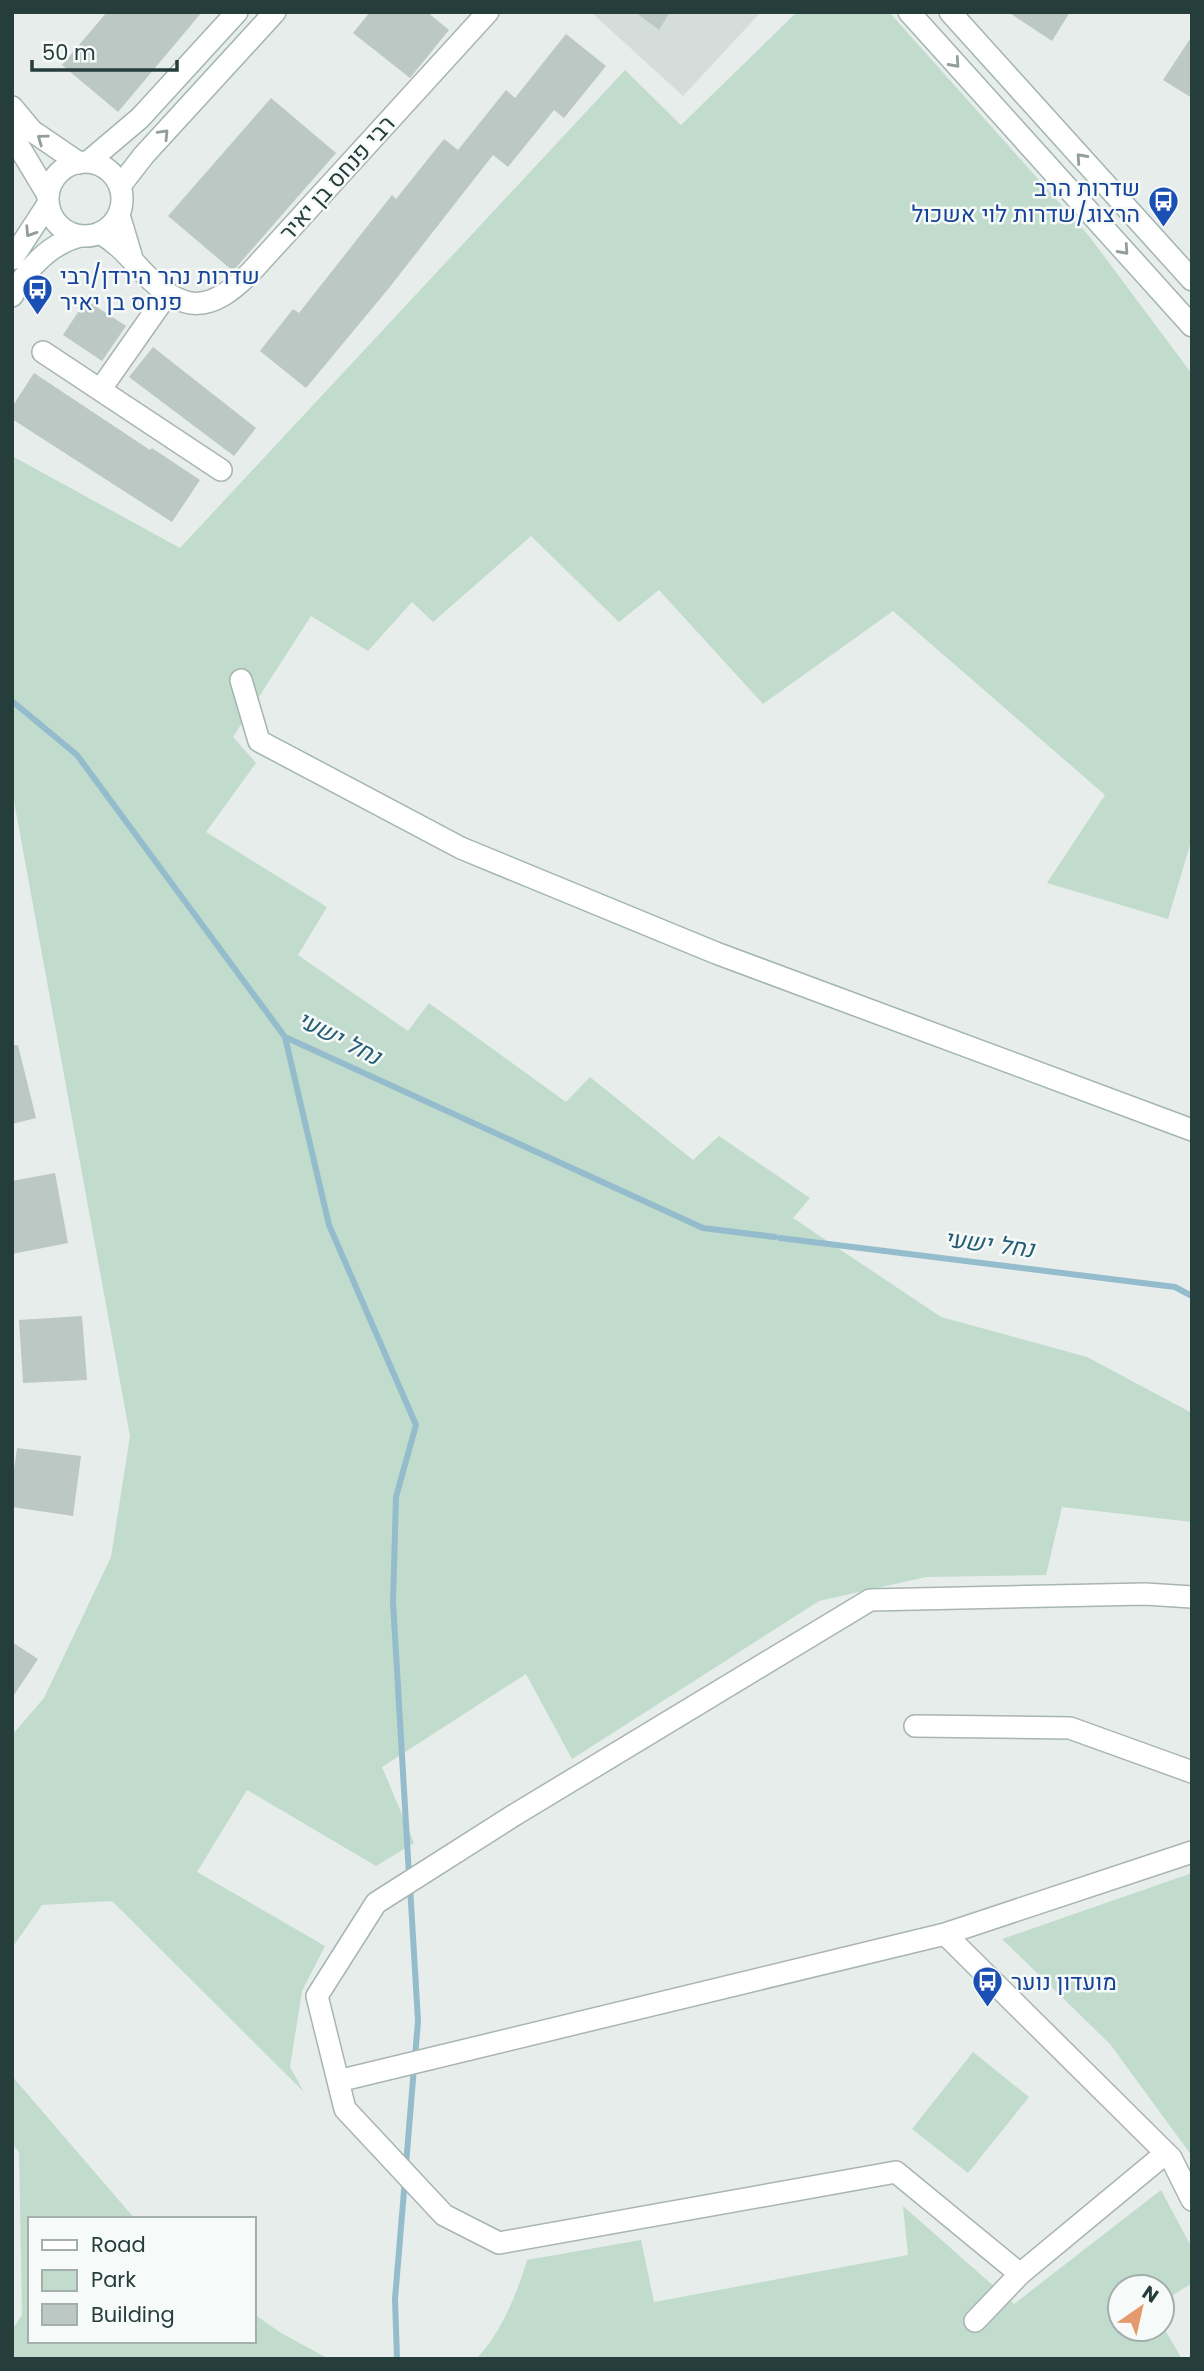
<svg xmlns="http://www.w3.org/2000/svg" width="1204" height="2371" viewBox="0 0 1204 2371" font-family="Poppins,Heebo,sans-serif">
	<rect width="100%" height="100%" fill="#e6edeb"/>
	<path fill="#d4ddda" d="M591,12H761L683,96Z"/>
	<path fill="#c1dccc" d="M797,12H889L1089,236L1192,374V838L1168,919L1047,883L1105,795L893,611L763,704L659,590L619,622L531,536L433,622L412,602L368,651L311,616L233,737L256,763L206,832L327,907L298,955L408,1031L429,1003L566,1102L590,1077L693,1160L719,1136L810,1198L793,1218L941,1317L1087,1357L1190,1412L1192,1522L1062,1507L1046,1575L926,1577L819,1601L572,1759L526,1674L382,1767L414,1843L376,1866L247,1790L197,1872L325,1946L302,1991L290,2067L304,2092L112,1901L42,1905L12,1948V1735L44,1698L111,1557L130,1436L12,790V456L180,548L625,70L681,125Z
		M1192,1873V2156L1110,2044L1002,1939Z
		M973,2052L1029,2097L968,2173L912,2129Z
		M12,2076L135,2219H30V2341H254V2314L281,2333L329,2359H12V2330L22,2315L19,2152L12,2144Z
		M1161,2190L1192,2248V2283L1162,2302V2287H1120V2329H1162V2325L1182,2359H476C501,2333 517,2294 527,2260L641,2240L654,2302L908,2255L903,2206L1014,2304Z"/>
	<g fill="none" stroke-linecap="round" stroke-linejoin="round">
		<path stroke="#94bccc" stroke-width="6" d="M12,701L77,755L285,1037L703,1228L775,1237
			M285,1037L329,1225L416,1425L396,1497L393,1602L409,1875
			M780,1238L1175,1287L1192,1296
			M410,1886L418,2021L415,2057
			M406,2165L414,2067
			M397,2359L395,2299L405,2179"/>
	</g>
	<path fill="#bbc8c4" d="M107,12H202L118,112L62,65Z
		M370,12H427L449,30L410,78L353,33Z
		M635,12H670L659,30Z
		M1008,12H1070L1052,41Z
		M566,34L606,66L564,118L554,110L508,167L493,155L389,288L306,388L260,351L293,309L299,313L392,195L396,199L444,139L458,150L506,90L515,98Z
		M1192,36V98L1163,80Z
		M271,98L336,153L233,271L168,216Z
		M86,300L126,326L102,361L63,335Z
		M153,347L256,428L234,456L129,377Z
		M34,373L150,450L152,448L200,480L172,522L12,419V407Z
		M12,1045H18L36,1118L12,1124Z
		M55,1173L68,1243L12,1254V1181Z
		M82,1316L87,1380L23,1383L19,1320Z
		M17,1448L81,1456L73,1516L12,1507V1484Z
		M12,1642L38,1659L12,1698Z"/>
	<g fill="none" stroke-linecap="round" stroke-linejoin="round">
		<defs>
			<path id="street" d="M12,107L32,131L79,163
				M12,135L48,195
				M119,215L131,255
				M100,233C119,244 130,258 144,273C184,315 211,312 250,273L488,12
				M43,352L221,470
				M100,390L168,293
				M915,1726L1070,1728L1192,1772
				M945,1934L1171,2158L1192,2200
				M338,2081L945,1934L1192,1852
				M1020,2274L896,2172L499,2243L444,2215L345,2109L317,1996L376,1903L516,1814L870,1600L1145,1594L1192,1597
				M975,2321L1020,2274L1166,2153"/>
			<path id="secondary" d="M909,12L1192,326
				M950,12L1192,280
				M88,162L140,118L237,12
				M48 199a37 37 0 1 1 74 0a37 37 0 1 1-74 0Z
				M120,186L144,155L275,12
				M12,259L48,204
				M12,296C27,269 49,244 80,236
				M241,680L259,741L461,848L716,953L1192,1130"/>
		</defs>
		<use href="#street" stroke="#a9b5b3" stroke-width="24"/>
		<use href="#secondary" stroke="#a2b5b1" stroke-width="24"/>
		<use href="#street" stroke="#fff" stroke-width="21"/>
		<use href="#secondary" stroke="#fff" stroke-width="21"/>
	</g>
	<defs><path id="oneway-chevron" d="M-2-3.5L2.5 0L-2 3.5" fill="none" stroke-width="1.6" stroke-linecap="round" stroke-linejoin="round" transform="scale(1.75)"/></defs>
	<g stroke="#929e9d">
		<use href="#oneway-chevron" transform="translate(955 63) rotate(48)"/>
		<use href="#oneway-chevron" transform="translate(164 134) rotate(-46)"/>
		<use href="#oneway-chevron" transform="translate(42 139) rotate(-144)"/>
		<use href="#oneway-chevron" transform="translate(1081 158) rotate(-132)"/>
		<use href="#oneway-chevron" transform="translate(30 232) rotate(123)"/>
		<use href="#oneway-chevron" transform="translate(1124 250) rotate(48)"/>
	</g>
	<defs>
		<symbol id="bus-pin" viewBox="-11 -11 22 30"><path d="M0 17L-7.5 6A9.5 9.5 0 1 1 7.5 6Z" fill="#1a4fb4" stroke="#f6faf9"/><path d="M-5-6H5V4H4V6H2V4H-2V6H-4V4H-5ZM-3.5-4V0h7V-4ZM-3.5 1.2v1.5H-2V1.2ZM2 1.2v1.5H3.5V1.2Z" fill="#fff"/></symbol>
	</defs>
	<g fill-rule="evenodd">
		<use href="#bus-pin" x="1146" y="184" width="35" height="47"/>
		<use href="#bus-pin" x="20" y="272" width="35" height="47"/>
		<use href="#bus-pin" x="970" y="1964" width="35" height="47"/>
	</g>
	<g text-anchor="middle" stroke-width="5" stroke-linejoin="round" paint-order="stroke">
		<g font-size="23" fill="#263e3b" stroke="#f6faf9">
			<text transform="translate(337 178) rotate(-48)" y="8">רבי פנחס בן יאיר</text>
		</g>
		<g font-size="23" fill="#164399" stroke="#f6faf9" text-anchor="start">
			<text x="1140" y="196" text-anchor="end">שדרות הרב<tspan x="1140" dy="26">הרצוג/שדרות לוי אשכול</tspan></text>
			<text x="60" y="284">שדרות נהר הירדן/רבי<tspan x="60" dy="26">פנחס בן יאיר</tspan></text>
			<text x="1011" y="1990">מועדון נוער</text>
		</g>
		<g font-size="24" font-style="italic" fill="#265d75" stroke="#f6faf9">
			<text transform="translate(339 1038) rotate(27)" y="8">נחל ישעי</text>
			<text transform="translate(989 1244) rotate(7)" y="8">נחל ישעי</text>
		</g>
	</g>
	<rect width="1204" height="2371" fill="none" stroke="#263e3b" stroke-width="28"/>
	<rect x="28" y="2217" width="228" height="126" fill="#f6faf9" stroke="#a3afad" stroke-width="2"/>
	<rect x="42" y="2240" width="35" height="10" fill="#ffffff" stroke="#a3afad" stroke-width="2"/>
	<text x="91" y="2252" font-size="21" fill="#263e3b">Road</text>
	<rect x="42" y="2270" width="35" height="21" fill="#c1dccc" stroke="#a3afad" stroke-width="2"/>
	<text x="91" y="2287" font-size="21" fill="#263e3b">Park</text>
	<rect x="42" y="2304" width="35" height="21" fill="#bbc8c4" stroke="#a3afad" stroke-width="2"/>
	<text x="91" y="2322" font-size="21" fill="#263e3b">Building</text>
	<g transform="translate(1141 2308) rotate(34)"><circle r="33" fill="#f6faf9" stroke="#a3afad" stroke-width="2"/>
	<path d="M0-5L12 26L0 18L-12 26Z" fill="#e59a6d"/>
	<text y="-10" font-size="19" font-weight="bold" text-anchor="middle" fill="#263e3b">N</text>
	</g>
	<path d="M32 60v10h145v-10" fill="none" stroke="#263e3b" stroke-width="3.5"/>
	<text x="42" y="60" font-size="21" fill="#263e3b" stroke="#f6faf9" stroke-width="5" paint-order="stroke">50 m</text>
</svg>
